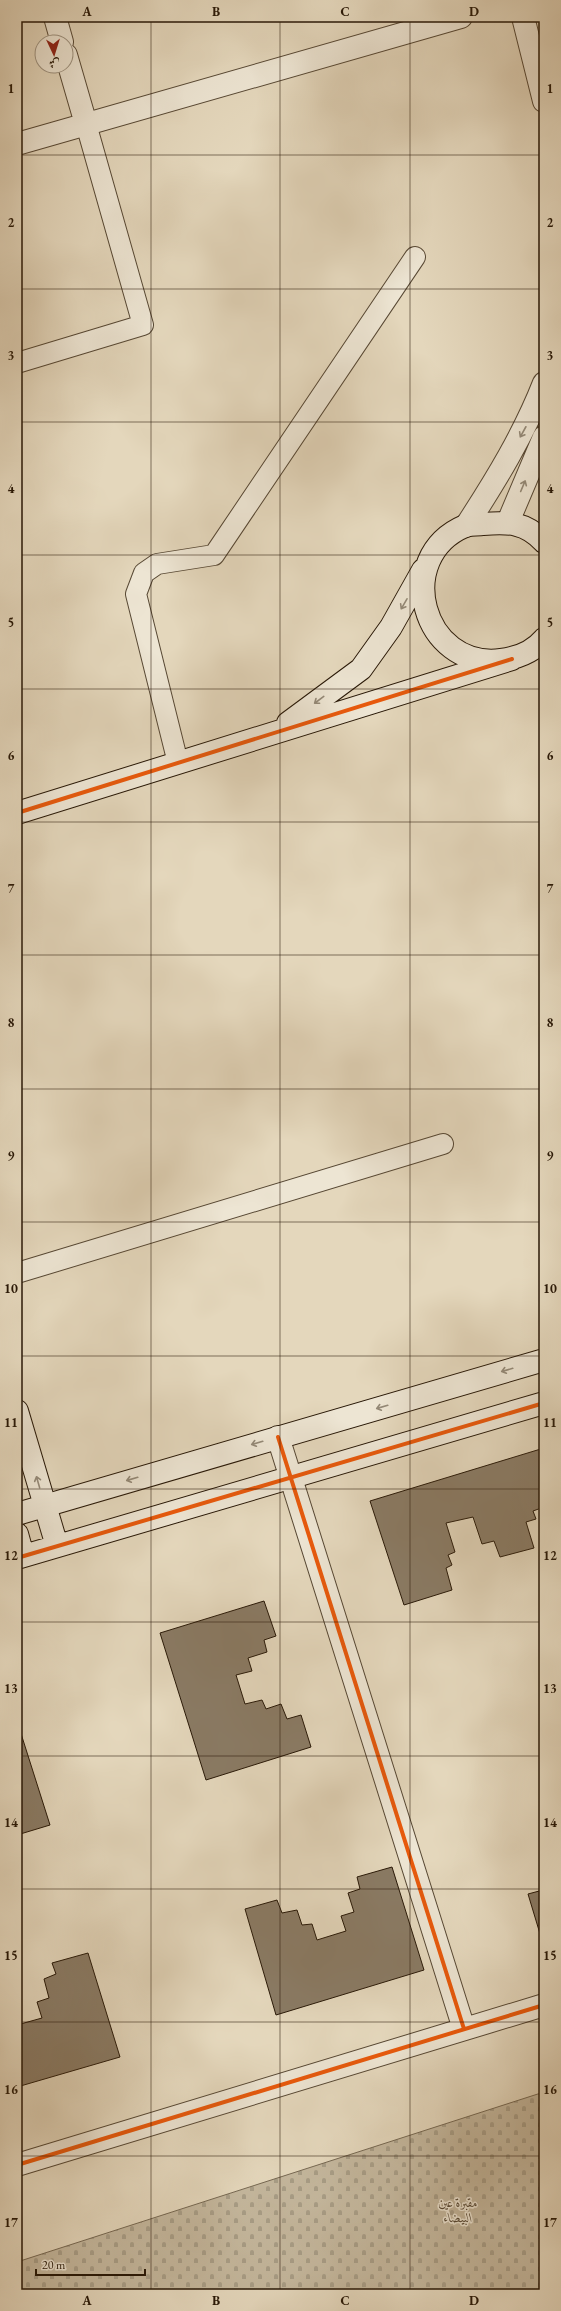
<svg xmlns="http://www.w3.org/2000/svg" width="561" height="2311" viewBox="0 0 561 2311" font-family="'EB Garamond',Amiri,serif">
	<defs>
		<pattern id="cemetery-stones" width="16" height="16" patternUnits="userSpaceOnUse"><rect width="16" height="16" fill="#c4b79d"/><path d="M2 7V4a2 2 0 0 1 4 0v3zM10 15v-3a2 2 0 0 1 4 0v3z" fill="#a89d86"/></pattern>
	</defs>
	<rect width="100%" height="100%" fill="#e4d7bc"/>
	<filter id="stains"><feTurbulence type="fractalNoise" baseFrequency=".005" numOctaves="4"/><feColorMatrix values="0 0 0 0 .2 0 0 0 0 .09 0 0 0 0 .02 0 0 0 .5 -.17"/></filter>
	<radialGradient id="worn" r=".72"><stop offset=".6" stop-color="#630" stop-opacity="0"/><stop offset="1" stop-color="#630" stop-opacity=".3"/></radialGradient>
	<path fill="url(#cemetery-stones)" stroke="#766852" d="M544,2092V2294H17V2262Z"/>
	<path fill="#8a7b65" stroke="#281807" d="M544,1448V1507L533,1511L536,1519L526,1522L534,1548L500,1557L494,1541L482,1544L473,1517L446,1523L455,1552L448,1555L452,1565L446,1568L452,1590L404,1605L370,1501Z
		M264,1601L276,1636L264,1640L267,1652L248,1658L252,1671L236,1675L245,1704L262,1700L266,1709L281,1704L287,1719L301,1715L311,1747L206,1780L160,1633Z
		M17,1721L50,1825L17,1835Z
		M392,1867L424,1970L276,2015L245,1909L277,1900L282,1913L297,1910L302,1925L312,1924L317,1940L346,1931L341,1916L354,1912L348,1893L360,1889L357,1877Z
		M544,1880V1947L528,1894L543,1890L541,1881Z
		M88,1953L120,2057L17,2087V2025L42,2018L37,2002L49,1998L44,1979L56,1974L52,1963Z"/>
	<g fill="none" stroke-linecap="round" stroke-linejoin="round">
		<defs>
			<path id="lane" d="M17,363L143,325L86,124
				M178,763L136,594L144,573L157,564L214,555L415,257
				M17,1273L443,1144"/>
			<path id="street" d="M55,17L62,42
				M523,17L544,101
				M66,55L86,124
				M17,144L461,17
				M508,522L544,437
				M466,526C496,480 524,434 544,383
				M278,1437L464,2029
				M17,2165L544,2005"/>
			<path id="secondary" d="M544,542C526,522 508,522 483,524C478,525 470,524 465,526C392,557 422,670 501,660C517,658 533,652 544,639
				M288,723L361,669L391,627L423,570
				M17,813L512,659
				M17,1411L57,1546
				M17,1514L544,1360
				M17,1534L23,1556
				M17,1558L544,1403"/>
		</defs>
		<use href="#lane" stroke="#574834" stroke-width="22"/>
		<use href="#street" stroke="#574834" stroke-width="24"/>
		<use href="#secondary" stroke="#281807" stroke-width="24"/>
		<use href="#lane" stroke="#ede5d3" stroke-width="20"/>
		<use href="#street" stroke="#ede5d3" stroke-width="22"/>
		<use href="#secondary" stroke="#ede5d3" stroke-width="22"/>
		<defs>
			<path id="cycleway" d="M17,813L512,659
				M278,1437L464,2029
				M17,1558L544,1403
				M17,2165L544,2005"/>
		</defs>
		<use href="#cycleway" stroke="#ede5d3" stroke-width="6"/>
		<use href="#cycleway" stroke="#e8590c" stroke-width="4"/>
	</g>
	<defs><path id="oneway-shaft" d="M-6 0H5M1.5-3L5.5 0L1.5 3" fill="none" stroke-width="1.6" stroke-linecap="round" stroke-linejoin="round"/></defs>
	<g stroke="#948977">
		<use href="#oneway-shaft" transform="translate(523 432) rotate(119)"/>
		<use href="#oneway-shaft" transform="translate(523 486) rotate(-67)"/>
		<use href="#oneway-shaft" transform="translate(404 604) rotate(120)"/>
		<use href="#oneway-shaft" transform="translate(319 700) rotate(143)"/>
		<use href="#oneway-shaft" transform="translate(507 1370) rotate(164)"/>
		<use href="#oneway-shaft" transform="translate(382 1407) rotate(164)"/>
		<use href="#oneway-shaft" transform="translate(257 1443) rotate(164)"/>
		<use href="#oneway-shaft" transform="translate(132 1479) rotate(164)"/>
		<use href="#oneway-shaft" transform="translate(38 1482) rotate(-106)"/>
	</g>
	<path fill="none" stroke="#281807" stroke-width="1" stroke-opacity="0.55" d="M151,17V2294M280,17V2294M410,17V2294M17,155H544M17,289H544M17,422H544M17,555H544M17,689H544M17,822H544M17,955H544M17,1089H544M17,1222H544M17,1356H544M17,1489H544M17,1622H544M17,1756H544M17,1889H544M17,2022H544M17,2156H544"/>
	<g text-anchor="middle" stroke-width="3" stroke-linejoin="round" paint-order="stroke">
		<g font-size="13" font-style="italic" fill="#574834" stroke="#ede5d3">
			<text x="458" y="2207">مقبرة عين<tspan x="458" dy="15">البيضاء</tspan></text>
		</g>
	</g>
	<rect width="561" height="2311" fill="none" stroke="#e4d7bc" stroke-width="44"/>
	<g transform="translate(54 54) rotate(176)"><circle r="19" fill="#ede5d3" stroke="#9e9381"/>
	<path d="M0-3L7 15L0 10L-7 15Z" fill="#8f2418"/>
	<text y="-6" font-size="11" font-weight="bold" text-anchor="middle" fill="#281807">ش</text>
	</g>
	<path d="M36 2269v6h109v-6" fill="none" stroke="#281807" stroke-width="2"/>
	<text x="42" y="2269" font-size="12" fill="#281807" stroke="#ede5d3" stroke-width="3" paint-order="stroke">20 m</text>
	<rect x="22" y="22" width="517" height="2267" fill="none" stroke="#281807" stroke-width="1.5"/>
	<g font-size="13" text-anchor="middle" font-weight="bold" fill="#281807">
		<text x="87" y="16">A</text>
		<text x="216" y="16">B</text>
		<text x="345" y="16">C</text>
		<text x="474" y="16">D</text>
		<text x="11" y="93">1</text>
		<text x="550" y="93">1</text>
		<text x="11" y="227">2</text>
		<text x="550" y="227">2</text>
		<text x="11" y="360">3</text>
		<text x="550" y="360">3</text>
		<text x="11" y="493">4</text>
		<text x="550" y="493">4</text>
		<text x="11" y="627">5</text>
		<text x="550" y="627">5</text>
		<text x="11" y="760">6</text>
		<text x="550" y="760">6</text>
		<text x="11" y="893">7</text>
		<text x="550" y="893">7</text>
		<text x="11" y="1027">8</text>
		<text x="550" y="1027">8</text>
		<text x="11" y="1160">9</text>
		<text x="550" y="1160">9</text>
		<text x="11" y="1293">10</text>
		<text x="550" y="1293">10</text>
		<text x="11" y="1427">11</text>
		<text x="550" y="1427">11</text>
		<text x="11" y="1560">12</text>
		<text x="550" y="1560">12</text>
		<text x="11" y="1693">13</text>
		<text x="550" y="1693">13</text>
		<text x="11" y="1827">14</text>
		<text x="550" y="1827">14</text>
		<text x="11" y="1960">15</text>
		<text x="550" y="1960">15</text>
		<text x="11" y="2094">16</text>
		<text x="550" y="2094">16</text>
		<text x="11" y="2227">17</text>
		<text x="550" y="2227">17</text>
		<text x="87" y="2305">A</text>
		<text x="216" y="2305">B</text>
		<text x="345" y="2305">C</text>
		<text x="474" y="2305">D</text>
	</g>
	<rect width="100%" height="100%" filter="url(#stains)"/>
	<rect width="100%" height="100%" fill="url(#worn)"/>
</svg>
